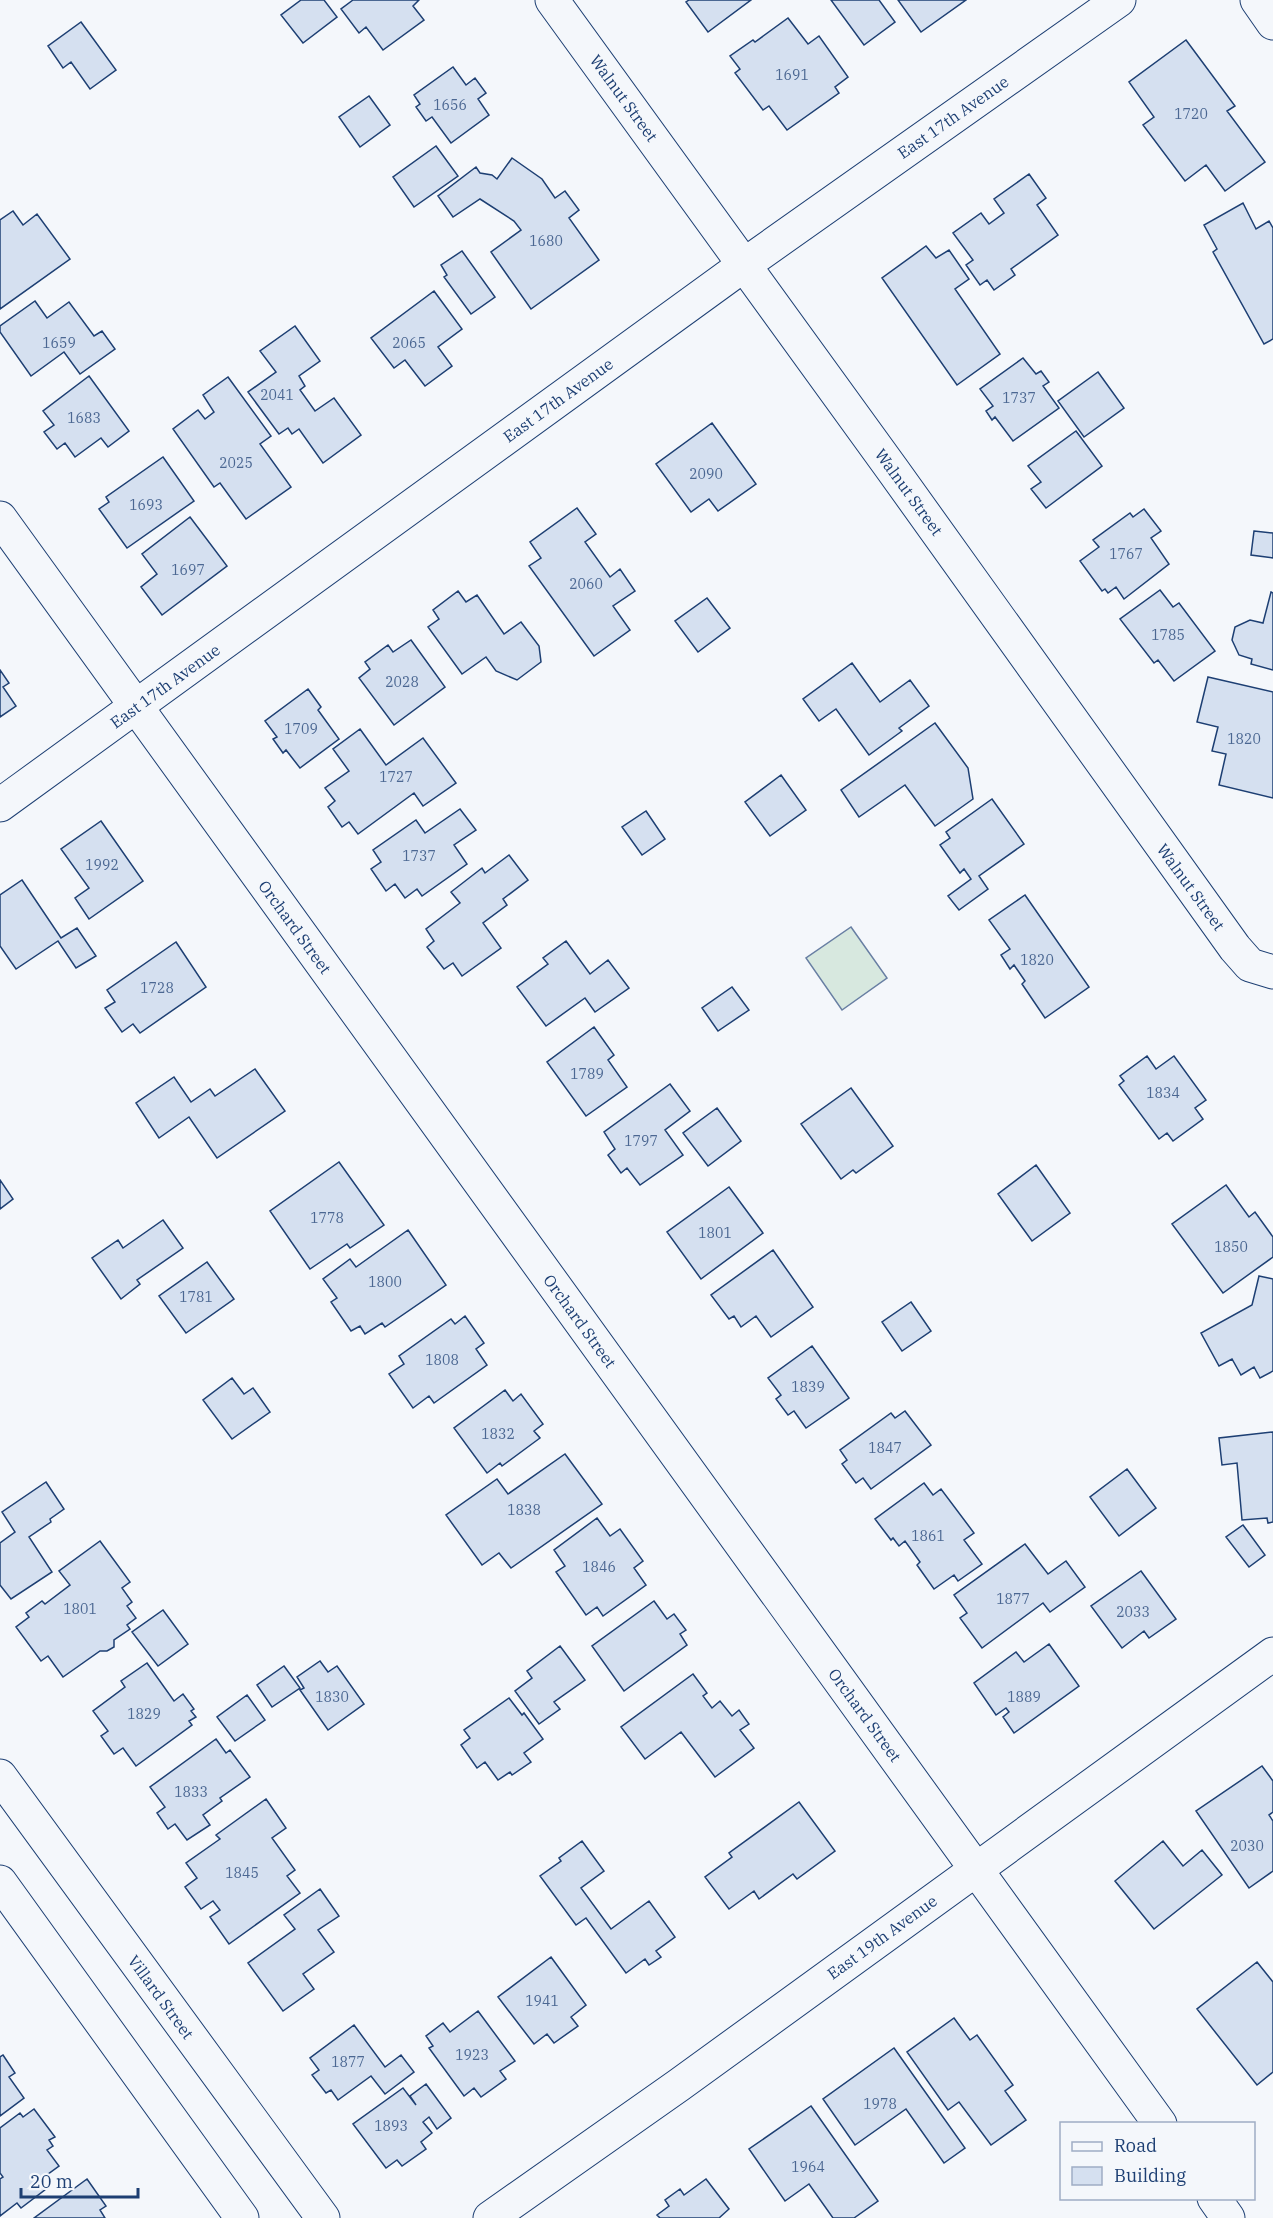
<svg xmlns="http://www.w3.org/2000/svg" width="1273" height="2218" viewBox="0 0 1273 2218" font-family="'IBM Plex Serif',serif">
	<rect width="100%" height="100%" fill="#f4f7fb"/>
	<path fill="#d7e8df" stroke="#687fa3" stroke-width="1.5" d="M851,927L887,978L842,1010L806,958Z"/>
	<path fill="#d5e0f0" stroke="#1d3f73" stroke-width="1.5" d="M301,0H324L337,17L303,43L281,15Z
		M353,0H419L413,6L424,20L383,50L366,27L359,33L341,9Z
		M689,0H751L708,32L686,2Z
		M831,0H879L895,22L864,45Z
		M898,0H966L921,32Z
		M788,18L808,44L819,36L848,77L835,87L839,93L787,130L769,106L763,110L735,73L740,69L730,56L753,40L755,42Z
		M81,22L116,70L90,89L71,62L63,68L48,46Z
		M1186,40L1235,106L1227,111L1265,162L1225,191L1206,165L1185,181L1143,125L1154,117L1129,82Z
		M453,67L466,85L475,78L486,93L478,99L489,115L451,143L432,117L426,121L416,107L420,104L414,95Z
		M369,96L390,125L360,147L339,117Z
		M436,146L458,176L414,207L393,177Z
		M512,158L542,179L555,198L565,191L579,210L569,218L599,260L531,309L491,252L521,230L514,221L480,199L453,217L438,196L476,167L480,173L492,175L497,179Z
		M1029,174L1046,198L1037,205L1058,235L1011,269L1015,275L994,290L987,280L980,285L966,265L973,260L953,233L981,213L989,224L1004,213L994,199Z
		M1243,203L1256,229L1269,221L1273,228V339L1264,344L1213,252L1217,249L1204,225Z
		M13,211L23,225L37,214L70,259L0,309V220Z
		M926,246L936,258L949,250L969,279L955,289L1000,354L957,385L882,278Z
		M462,251L495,297L471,314L444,277L447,275L441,265Z
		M434,291L462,329L438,347L452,366L425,386L405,360L394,368L371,338Z
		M35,301L47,318L69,302L94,336L102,331L115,349L80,374L64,352L31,376L0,332V326Z
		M295,326L320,361L299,376L305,386L300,390L315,411L334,398L361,435L323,463L299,429L292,434L288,428L279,434L248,392L276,372L260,351Z
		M1023,358L1036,374L1041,371L1049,382L1043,386L1059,408L1013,441L995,417L992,420L986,411L993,406L980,389Z
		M1098,372L1124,408L1084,437L1058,401Z
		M89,376L129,431L108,447L101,438L75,457L65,443L57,449L44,432L54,425L43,411Z
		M228,377L271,436L260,444L291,487L246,519L220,483L214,487L173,429L198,410L205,419L214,412L203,395Z
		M712,423L756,484L718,511L709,499L691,512L656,464Z
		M1076,431L1102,466L1046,508L1031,489L1041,482L1028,466Z
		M163,457L194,501L127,548L99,509L109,502L106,497Z
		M577,508L596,534L585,542L610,577L620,569L635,591L613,606L630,630L594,656L529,566L541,558L530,542Z
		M1144,509L1161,531L1151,538L1169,564L1124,599L1116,587L1108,593L1105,589L1102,591L1080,561L1099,547L1093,540L1130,513L1133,517Z
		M190,517L227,566L162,615L141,587L157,574L142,554Z
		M1254,531L1273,533V558L1251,555Z
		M1160,590L1173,607L1179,603L1215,651L1174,681L1158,660L1154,663L1120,619Z
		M458,591L466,602L477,595L504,634L521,622L539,646L541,662L517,680L496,671L486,657L462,674L428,627L439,619L433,610Z
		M1271,592L1273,593V670L1251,664L1252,659L1239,655L1232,640L1235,627L1250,620L1263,623Z
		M707,598L730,628L698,652L675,621Z
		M411,640L445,687L394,725L359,678L370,669L365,662L388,645L393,652Z
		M852,663L880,702L910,680L929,706L899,728L902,731L869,755L836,709L819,721L803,699Z
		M0,670L9,683L3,687L16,706L0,717Z
		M1208,677L1273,692V798L1219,785L1226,754L1212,751L1218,727L1197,722Z
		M308,689L321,707L318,710L339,739L300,768L286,750L283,753L273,739L277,737L265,721Z
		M935,723L968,768L973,799L935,826L905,785L859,817L841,790Z
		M360,729L386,765L423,738L456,783L423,806L414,793L358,834L349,822L342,827L328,807L335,801L325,788L349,771L333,749Z
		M781,775L806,810L770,836L745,802Z
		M992,799L1024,844L979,876L988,889L959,910L948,896L971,879L964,869L960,873L940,845L950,838L946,832Z
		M460,809L476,830L454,845L467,864L422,896L417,889L405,898L395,884L386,891L371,869L381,862L373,850L416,820L425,833Z
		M646,811L665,839L642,855L622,827Z
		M101,821L143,881L89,919L75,898L89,888L61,849Z
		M509,855L528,880L503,899L507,905L483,923L501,948L462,976L453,963L444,969L427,947L434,941L426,929L460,903L451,892L482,868L485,873Z
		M22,880L61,938L77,928L96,956L76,968L58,941L16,969L0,946V895Z
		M1025,895L1089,987L1045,1018L1022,984L1025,981L1014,965L1010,969L1001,955L1010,949L989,920Z
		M566,941L590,974L608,960L629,988L595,1012L585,998L546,1026L517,987L548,964L543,958Z
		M176,942L206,987L140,1033L133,1024L122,1032L105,1008L115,1002L107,990Z
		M732,987L749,1010L718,1031L702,1008Z
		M594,1027L614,1055L608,1060L627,1087L586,1116L547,1062Z
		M1147,1056L1156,1069L1174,1056L1206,1100L1195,1108L1203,1119L1173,1141L1167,1133L1159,1139L1119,1085L1124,1081L1120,1076Z
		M255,1069L285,1111L217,1158L189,1117L159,1138L136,1103L174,1077L191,1102L210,1089L215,1096Z
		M670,1084L690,1111L665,1130L683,1155L640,1185L627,1168L621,1173L608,1155L615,1149L604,1132Z
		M851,1088L893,1146L856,1173L853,1170L841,1179L801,1124Z
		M717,1108L741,1141L708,1166L683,1133Z
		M339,1162L384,1225L350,1248L347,1244L310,1269L270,1211Z
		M1036,1165L1070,1213L1032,1241L998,1194Z
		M0,1180L13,1199L0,1209Z
		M1226,1185L1249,1217L1255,1212L1273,1237V1257L1223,1293L1172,1224Z
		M729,1187L763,1233L701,1279L667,1232Z
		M163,1220L183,1248L137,1280L140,1284L121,1299L92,1258L118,1240L123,1248Z
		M408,1230L446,1285L385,1327L382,1323L365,1334L360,1326L351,1331L331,1302L337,1298L323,1279L350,1259L356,1267Z
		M773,1250L813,1307L771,1337L756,1316L741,1327L734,1316L729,1319L711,1295Z
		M207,1262L234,1299L186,1333L159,1296Z
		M1259,1276L1273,1279V1371L1260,1378L1254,1367L1241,1375L1232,1359L1219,1366L1201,1333L1252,1305Z
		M911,1302L931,1331L902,1351L882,1322Z
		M465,1316L484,1343L476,1349L487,1365L434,1403L429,1396L413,1408L389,1374L404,1364L399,1356L451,1319L455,1324Z
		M812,1346L849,1398L806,1428L794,1411L788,1415L776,1399L781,1395L768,1378Z
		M232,1378L244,1394L253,1388L270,1412L232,1439L203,1400Z
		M505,1390L513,1401L521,1394L543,1424L534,1431L540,1438L502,1466L500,1463L487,1473L454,1428Z
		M905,1411L931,1445L871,1489L863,1478L856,1483L842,1464L847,1460L840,1450L891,1413L895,1418Z
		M1273,1432V1522L1268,1523L1267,1518L1242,1520L1237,1463L1222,1465L1219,1438Z
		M565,1454L602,1504L511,1568L499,1553L482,1565L446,1515L497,1479L508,1494Z
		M1127,1469L1156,1508L1119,1536L1090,1497Z
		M46,1482L64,1509L50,1519L51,1522L29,1537L52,1572L11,1599L0,1585V1543L15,1532L2,1512Z
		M924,1483L933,1495L941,1489L974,1533L964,1540L982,1564L958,1581L954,1575L934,1589L917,1565L920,1562L905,1541L899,1546L893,1538L891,1540L875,1519Z
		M597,1518L610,1536L620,1529L643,1561L634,1568L646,1585L603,1616L597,1607L586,1615L556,1572L565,1566L554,1550Z
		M1243,1525L1265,1555L1249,1567L1226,1537Z
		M100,1541L130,1582L122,1588L132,1602L127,1606L136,1618L127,1625L130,1629L114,1640V1647L107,1651H100L63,1677L48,1656L41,1661L16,1627L29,1617L26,1613L42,1601L45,1604L70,1585L59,1571Z
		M1025,1544L1048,1574L1066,1561L1085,1587L1050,1612L1043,1603L982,1648L960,1618L967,1613L954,1595Z
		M1141,1571L1176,1619L1149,1638L1144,1631L1122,1648L1091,1606Z
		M654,1601L667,1619L674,1614L686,1630L680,1634L687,1645L624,1691L592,1646Z
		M163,1610L188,1644L158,1666L132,1632Z
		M1049,1644L1079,1686L1014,1733L1003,1717L1009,1712L1006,1708L996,1715L974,1683L1016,1652L1024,1662Z
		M560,1646L585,1680L554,1702L560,1709L539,1724L515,1691L532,1678L527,1671Z
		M320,1661L328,1672L337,1666L364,1704L328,1730L300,1690L304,1688L297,1677Z
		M147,1663L174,1701L183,1694L194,1709L191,1711L196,1717L189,1721L192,1725L136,1766L123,1748L114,1754L101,1736L108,1731L93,1711L125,1687L121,1681Z
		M284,1666L300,1688L272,1707L257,1685Z
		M693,1674L707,1693L703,1696L712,1708L720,1701L732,1716L739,1710L749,1724L740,1730L754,1748L715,1777L681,1732L645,1759L621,1727Z
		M247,1695L265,1720L235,1741L217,1717Z
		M509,1698L522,1715L524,1713L543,1739L524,1753L531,1762L512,1775L510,1772L498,1780L485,1762L477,1768L461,1745L470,1738L464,1730Z
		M216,1739L226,1753L230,1750L250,1777L220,1798L222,1801L203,1815L210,1825L187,1840L175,1824L168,1829L157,1813L165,1807L150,1787Z
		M1262,1766L1273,1781V1812L1269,1815L1273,1821V1871L1249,1888L1196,1811Z
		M266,1799L286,1828L272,1838L295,1870L287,1876L300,1893L229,1944L210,1917L220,1910L213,1901L201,1909L185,1887L197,1878L186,1863L220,1839L216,1835Z
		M799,1802L835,1851L797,1879L793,1874L759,1899L754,1891L729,1909L705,1877L732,1857L729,1853Z
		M582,1841L604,1871L581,1888L611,1929L649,1901L675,1937L656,1951L661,1957L649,1965L645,1959L626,1973L586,1918L576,1925L540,1876L561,1861L559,1858Z
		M1163,1841L1183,1866L1202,1850L1222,1875L1154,1929L1115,1881Z
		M320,1889L339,1916L318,1930L334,1952L303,1974L314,1989L283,2011L248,1963L295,1929L284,1915Z
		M551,1957L586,2005L571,2017L578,2026L554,2043L547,2034L534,2044L498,1997Z
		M1257,1962L1273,1982V2072L1257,2085L1197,2009Z
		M478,2011L515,2061L500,2071L506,2079L481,2097L474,2088L464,2096L429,2048L433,2046L426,2036L443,2023L450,2032Z
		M954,2018L970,2040L977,2035L1013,2085L1005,2091L1026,2120L991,2145L959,2102L948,2110L907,2052Z
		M354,2025L385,2067L401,2055L414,2072L385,2094L371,2076L338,2100L331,2090L326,2093L312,2075L319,2070L310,2058Z
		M894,2048L965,2148L944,2163L906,2109L855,2145L823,2099Z
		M3,2055L15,2073L9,2077L24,2098L0,2116V2057Z
		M426,2084L451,2118L437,2129L429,2117L423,2122L432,2133L421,2142L426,2149L402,2166L397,2160L386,2168L353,2124L403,2088L416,2105L410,2096Z
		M811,2106L878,2201L854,2218H833L809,2184L785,2201L749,2149Z
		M34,2109L55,2137L49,2140L53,2146L47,2150L59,2166L40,2180L46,2189L21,2208L17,2203L0,2216V2179L3,2177L0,2173V2128L20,2113L23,2117Z
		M87,2179L106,2206L100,2210L105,2218H34Z
		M706,2179L729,2209L719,2218H660L657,2215L669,2206L665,2200L680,2189L684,2195Z"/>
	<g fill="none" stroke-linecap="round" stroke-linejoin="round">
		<defs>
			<path id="minor" d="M552,0L892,469L1235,948L1250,965L1273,972
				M1257,0L1273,23
				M0,518L1160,2124
				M0,805L744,265L1119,0
				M0,1776L323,2218
				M0,1882L242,2218
				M1214,2198L1228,2218
				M490,2218L679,2085L1273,1654"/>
		</defs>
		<use href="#minor" stroke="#1d3f73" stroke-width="35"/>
		<use href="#minor" stroke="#f4f7fb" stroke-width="33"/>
	</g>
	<g text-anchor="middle" stroke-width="4.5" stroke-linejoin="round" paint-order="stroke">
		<g font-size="14" fill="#4b6792">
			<text x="792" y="80">1691</text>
			<text x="450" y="110">1656</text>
			<text x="1191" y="119">1720</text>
			<text x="546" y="246">1680</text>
			<text x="59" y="348">1659</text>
			<text x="409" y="348">2065</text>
			<text x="277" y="400">2041</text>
			<text x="1019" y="403">1737</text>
			<text x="84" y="423">1683</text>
			<text x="236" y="468">2025</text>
			<text x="706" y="479">2090</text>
			<text x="146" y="510">1693</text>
			<text x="1126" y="559">1767</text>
			<text x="188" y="575">1697</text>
			<text x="586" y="589">2060</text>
			<text x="1168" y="640">1785</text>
			<text x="402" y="687">2028</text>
			<text x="301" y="734">1709</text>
			<text x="1244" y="744">1820</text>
			<text x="396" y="782">1727</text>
			<text x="419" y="861">1737</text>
			<text x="102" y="870">1992</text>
			<text x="1037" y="965">1820</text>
			<text x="157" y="993">1728</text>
			<text x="587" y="1079">1789</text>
			<text x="1163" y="1098">1834</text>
			<text x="641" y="1146">1797</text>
			<text x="327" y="1223">1778</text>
			<text x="715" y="1238">1801</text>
			<text x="1231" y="1252">1850</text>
			<text x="385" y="1287">1800</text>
			<text x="196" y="1302">1781</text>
			<text x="442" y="1365">1808</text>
			<text x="808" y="1392">1839</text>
			<text x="498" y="1439">1832</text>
			<text x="885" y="1453">1847</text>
			<text x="524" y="1515">1838</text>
			<text x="928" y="1541">1861</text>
			<text x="599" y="1572">1846</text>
			<text x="1013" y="1604">1877</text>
			<text x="80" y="1614">1801</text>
			<text x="1133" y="1617">2033</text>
			<text x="332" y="1702">1830</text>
			<text x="1024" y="1702">1889</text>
			<text x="144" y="1719">1829</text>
			<text x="191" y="1797">1833</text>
			<text x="1247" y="1851">2030</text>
			<text x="242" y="1878">1845</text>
			<text x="542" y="2006">1941</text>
			<text x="472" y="2060">1923</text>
			<text x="348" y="2067">1877</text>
			<text x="880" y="2109">1978</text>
			<text x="391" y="2131">1893</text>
			<text x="808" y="2172">1964</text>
		</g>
		<g font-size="16" fill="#1d3f73" stroke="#f4f7fb">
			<text transform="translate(624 98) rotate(54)" y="6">Walnut Street</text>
			<text transform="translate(953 117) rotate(-35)" y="6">East 17th Avenue</text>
			<text transform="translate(558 400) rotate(-36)" y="6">East 17th Avenue</text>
			<text transform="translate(909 492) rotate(54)" y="6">Walnut Street</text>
			<text transform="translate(165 686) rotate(-36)" y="6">East 17th Avenue</text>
			<text transform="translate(1191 887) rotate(54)" y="6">Walnut Street</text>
			<text transform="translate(295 927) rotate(54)" y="6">Orchard Street</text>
			<text transform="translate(580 1321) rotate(54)" y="6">Orchard Street</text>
			<text transform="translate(865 1715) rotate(54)" y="6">Orchard Street</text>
			<text transform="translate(882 1937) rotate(-36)" y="6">East 19th Avenue</text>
			<text transform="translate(161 1997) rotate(54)" y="6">Villard Street</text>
		</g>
	</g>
	<rect x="1060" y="2122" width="195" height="78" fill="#f4f7fb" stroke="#9eadc5" stroke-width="1.5"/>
	<rect x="1072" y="2142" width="30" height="9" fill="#f4f7fb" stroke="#9eadc5" stroke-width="1.5"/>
	<text x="1114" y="2152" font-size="18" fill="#1d3f73">Road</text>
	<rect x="1072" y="2167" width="30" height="18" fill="#d5e0f0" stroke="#9eadc5" stroke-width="1.5"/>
	<text x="1114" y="2182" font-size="18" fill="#1d3f73">Building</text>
	<path d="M21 2188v9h117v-9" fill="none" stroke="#1d3f73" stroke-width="3"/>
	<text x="30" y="2188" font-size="18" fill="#1d3f73" stroke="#f4f7fb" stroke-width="4.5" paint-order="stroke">20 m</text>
</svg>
